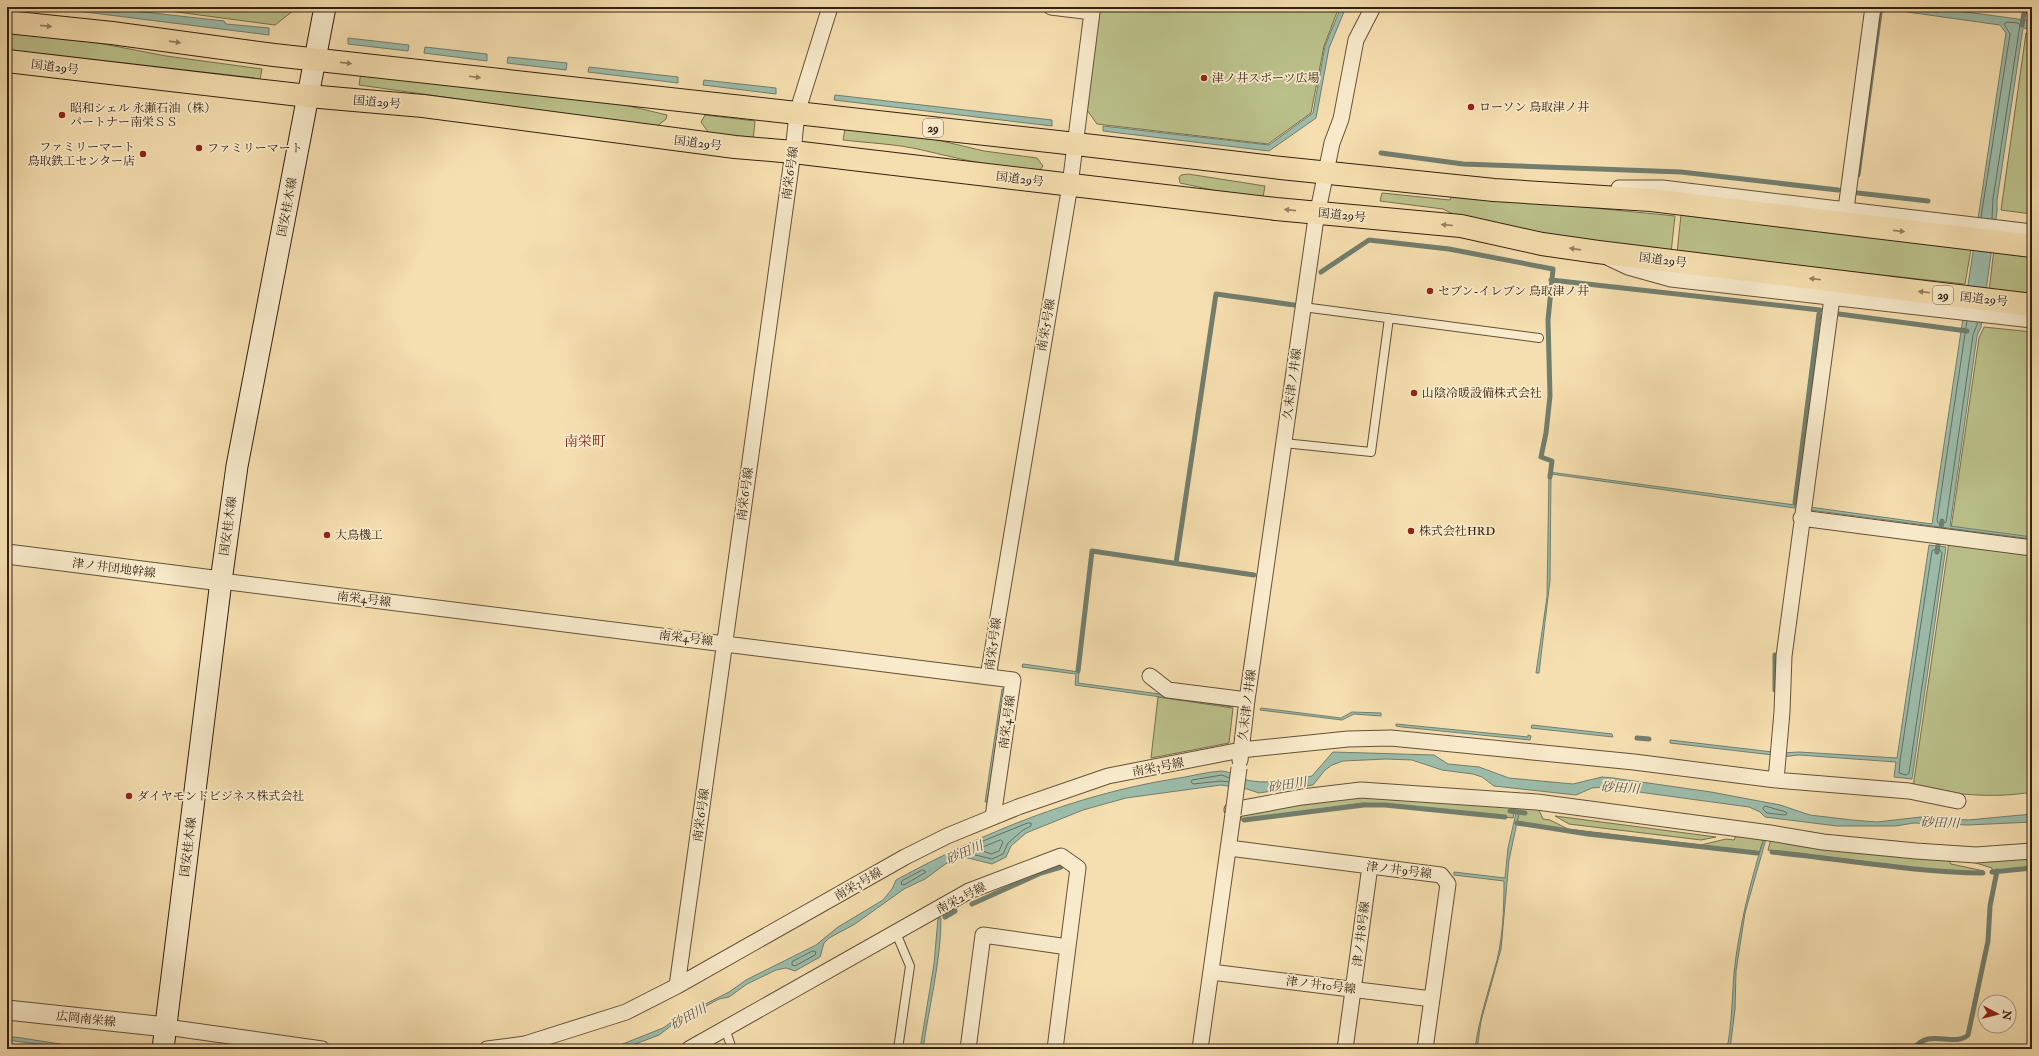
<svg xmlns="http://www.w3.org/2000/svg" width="2039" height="1056" viewBox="0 0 2039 1056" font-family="'IM FELL Double Pica','Noto Serif JP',serif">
	<rect width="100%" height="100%" fill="#f5deaf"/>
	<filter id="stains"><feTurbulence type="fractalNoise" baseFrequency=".005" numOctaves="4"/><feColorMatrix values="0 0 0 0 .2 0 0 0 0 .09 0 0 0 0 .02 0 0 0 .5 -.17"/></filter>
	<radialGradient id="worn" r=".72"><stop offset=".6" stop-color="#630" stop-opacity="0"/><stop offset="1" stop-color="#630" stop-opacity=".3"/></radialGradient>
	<path fill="#bbc18b" stroke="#78704e" d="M139,7H298L275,25Z
		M1099,7H1339L1324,46L1311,113L1268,144L1097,124L1087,110Z
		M7,32L88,41L166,56L262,69L260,80L7,52Z
		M2026,33L2032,34V214L2001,210Z
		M361,72L608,101L667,115L666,119L656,127L359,85Z
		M705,115L755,121L753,141L711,136L701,122Z
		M845,129L925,137L984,151L1037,158L1043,166L1040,170C999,169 961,159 922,150C897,144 869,143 843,140Z
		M1188,174L1265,186L1263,197L1217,191L1180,183L1179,178L1181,175Z
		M1382,193L1450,200L1453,194L1675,216L1671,253L1552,236L1498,225L1453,214L1443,209L1380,201Z
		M1681,215L1971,249L1965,284L1677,253Z
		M1994,249L2032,255V295L1989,291Z
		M1984,327L2032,332V792C1992,799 1953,794 1913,787L1979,338Z
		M1158,697L1233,708L1229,743L1151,758Z
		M1365,795L1538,808L1543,819L1550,820L1568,829L1701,845L1726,839L1734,840L1736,836L1764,838L1759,853L1567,830L1517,822L1519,813L1514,812L1513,818L1437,809L1363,803L1241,820V814L1253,811Z
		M1555,816L1716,837L1701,840L1569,824Z
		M1771,839L1948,859L1951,864L1984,871V873L1952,872L1768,850Z
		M2032,855V867L1992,871V868L1963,859Z"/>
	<path fill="#9cbcaa" stroke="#727e6d" d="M45,7H99L224,21L226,24L269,28V35Z
		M1341,7H1346L1329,48L1316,118L1269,151L1103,131V126L1269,145L1313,113L1325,46Z
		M1861,7H1930L2032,21V29L2023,28L1997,200V211L1981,327L1977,336L1950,526L2032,537V539L1810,510V507L1932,524L2006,33L2000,25L1886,9L1866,10Z
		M348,38L409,45L408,51L348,44Z
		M425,47L487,54V61L424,53Z
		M508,57L567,63L566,70L507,63Z
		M589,67L678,77V83L588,72Z
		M704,80L776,88V94L703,85Z
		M835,95L1052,120V126L834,100Z
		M1549,472L1795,505V508L1551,474L1550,580L1539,673H1536L1547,597Z
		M1929,545L1946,547L1912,779L1894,777L1896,762L1799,755L1781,757V753L1799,752L1897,758Z
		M1023,664L1079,672L1078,683L1234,704L1233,707L1075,685L1076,674L1022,667Z
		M1002,689H1005L987,802H985Z
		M1261,708L1341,718L1352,712L1381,713V716L1354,714L1342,720L1260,710Z
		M1396,724L1528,737V735L1531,736L1530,740L1402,727L1396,726Z
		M1532,725L1612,734L1613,737L1531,728Z
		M1670,740L1773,752V755L1670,743Z
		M1333,752L1434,755L1448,764L1479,767L1509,778L1573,784L1602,777L1613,778L1711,792L1780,805L1810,815L1852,820L1877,822L1921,817L1968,820L2032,814V822L1968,825L1914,823L1895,826H1837L1765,817L1760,812L1749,807L1602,787L1592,788L1576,795L1494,786L1482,777L1473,774L1442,770L1412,760L1386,759L1343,761L1332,765L1325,770L1313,785L1259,793L1247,789L1221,785L1126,798L1083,810L1026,833L1011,846L1006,857L992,864L964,857L954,859L944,865L925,879L904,889L855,924L829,938L824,943L820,957L795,971L786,968L776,970L747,984L729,997L719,999L676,1022L659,1035L622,1049H610L663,1028L676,1019L729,992L746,980L816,945L838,927L883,900L892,889L896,880C982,833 1075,795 1173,779C1189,777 1205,772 1221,771C1231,771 1242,780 1252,781C1272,784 1293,779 1312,776Z
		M1516,813H1519L1509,860L1501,949L1481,1021L1477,1049H1475C1479,1018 1489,990 1497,960C1503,935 1504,907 1504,881L1454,875V872L1505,878L1508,848Z
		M1764,838L1766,839L1745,913L1736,971L1735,1009L1730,1049H1727C1732,1023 1732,999 1734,973C1739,927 1750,883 1764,838Z
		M938,918H941C941,961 929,1006 923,1049H920L934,964Z
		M15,1037L92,1049H76L7,1040V1038Z"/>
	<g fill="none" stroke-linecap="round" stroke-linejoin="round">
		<path stroke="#686e5e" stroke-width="1" d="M1898,7L1938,12L1940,11L1939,7
			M1981,217L2010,34L2004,24L2007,22L2018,23L2020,25L1993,199L1992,219
			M1967,321L1937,520L1938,523H1944L1946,522L1973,335L1978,322
			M1934,550H1940L1942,553L1909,773L1906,775L1899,773L1900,761L1932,551Z
			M1229,782L1221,781L1193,784L1191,782L1192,780L1222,775L1229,778
			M1765,806L1786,812L1787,814L1785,815L1767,813L1763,809Z
			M1028,823H1031V826L1023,830L1008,843L1003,854L992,859L963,852L964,849Z
			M1001,840L1003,842L999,851L991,854L980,850L981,848Z
			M923,870L926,872L904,885L901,884L902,881Z
			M813,951L816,952L815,955L795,966L792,965V962Z"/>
		<path stroke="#727e6d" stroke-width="5" d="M2022,25L2025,7
			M1381,153L1463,164L1681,172L1838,190
			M1858,175L1880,13
			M1858,193L1928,201
			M1321,272L1369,240L1449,249L1553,269L1548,320L1550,396L1546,433L1541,457L1552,461L1550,477
			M1551,280L1820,310
			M1839,314L1967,331
			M1795,503L1819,314
			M1937,552L1942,521
			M1176,563L1216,294L1294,305
			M1078,671L1092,551L1254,575
			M1775,690V655
			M1637,738L1649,739
			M1510,811L1525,813
			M1244,820L1364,805H1385L1505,817
			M1517,823L1588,834L1757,853
			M1772,852C1842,859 1912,872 1983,873
			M1992,872L2032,868
			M972,904L1041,873L1061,867
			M945,917L955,911
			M1914,1049C1928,1027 1954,1048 1968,1035L1988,941L1990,906L1997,871"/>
		<defs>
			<path id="service" d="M1303,307L1539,338
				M1284,443L1371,452L1389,318
				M896,933L910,966L898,1049
				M725,1028L732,1049"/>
			<path id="minor" d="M1619,188H1662L2032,232
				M1846,209L1873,7
				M1609,258L1628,267L1671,279L2032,320
				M1801,518L2032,548
				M221,581L1013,680L993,817
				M1150,676L1168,690L1247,700
				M988,677L1070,185L1092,12L1051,7
				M1240,760L1247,700L1315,225L1332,143L1341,119L1356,40L1373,7
				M1776,780L1782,712L1784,656L1832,298
				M1232,810L1302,797L1361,790L1537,802L1770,833L1823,842L1916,851L1976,855L2032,851
				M1229,848L1441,875L1448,884L1425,1049
				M1211,972L1432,999
				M677,986L793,152L797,113L830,7
				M166,1027L322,1049
				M487,1049L525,1044L626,1012L677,986L905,857L947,836L1018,807L1108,776L1241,750L1348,739L1391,738L1634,762L1776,780L1909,791L1958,801
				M689,1049L969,891L1061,856L1078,868L1055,1049
				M968,1049L983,935L1068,947
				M1200,1049L1233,814
				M1345,1049L1370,866"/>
			<path id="tertiary" d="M7,554L221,581
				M7,1010L166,1027"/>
			<path id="secondary" d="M163,1049L221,581L237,466L325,7"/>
			<path id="trunk" d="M7,22L112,33L274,55L1076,144L1281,168L1494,190L1651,200L2032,246
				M7,61L308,96L423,106L735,147L793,152L1276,209L1461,226L1542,244L1598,252L2032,305"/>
		</defs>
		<use href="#service" stroke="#645038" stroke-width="10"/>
		<use href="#minor" stroke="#645038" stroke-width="17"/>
		<use href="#tertiary" stroke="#645038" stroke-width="21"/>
		<use href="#secondary" stroke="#342011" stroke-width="23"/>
		<use href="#trunk" stroke="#342011" stroke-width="24"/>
		<use href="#service" stroke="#f8eacb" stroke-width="8"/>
		<use href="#minor" stroke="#f8eacb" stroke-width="15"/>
		<use href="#tertiary" stroke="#f8eacb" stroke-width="19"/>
		<use href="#secondary" stroke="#f8eacb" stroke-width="21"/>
		<use href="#trunk" stroke="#f5deaf" stroke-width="22"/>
		<defs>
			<path id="minor-bridge" d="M1233,814L1239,768"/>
		</defs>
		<use href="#minor-bridge" stroke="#645038" stroke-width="17" stroke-linecap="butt"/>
		<use href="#minor-bridge" stroke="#f8eacb" stroke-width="15"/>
	</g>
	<defs><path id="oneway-solid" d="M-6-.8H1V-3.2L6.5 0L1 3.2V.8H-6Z"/></defs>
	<g fill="#947f60">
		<use href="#oneway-solid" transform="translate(46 26) rotate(6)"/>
		<use href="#oneway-solid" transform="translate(175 42) rotate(8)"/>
		<use href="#oneway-solid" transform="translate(346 63) rotate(6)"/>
		<use href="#oneway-solid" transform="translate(475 77) rotate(7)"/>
		<use href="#oneway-solid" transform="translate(1290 210) rotate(-174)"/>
		<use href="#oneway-solid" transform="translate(1447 225) rotate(-175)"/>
		<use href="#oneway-solid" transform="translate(1899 231) rotate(6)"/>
		<use href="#oneway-solid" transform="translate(1575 249) rotate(-172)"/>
		<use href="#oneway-solid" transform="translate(1815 279) rotate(-173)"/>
		<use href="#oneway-solid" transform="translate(1924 292) rotate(-173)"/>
	</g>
	<g fill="#8f2418" stroke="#f8eacb" stroke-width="1.5">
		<circle cx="1204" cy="78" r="4"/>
		<circle cx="1471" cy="107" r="4"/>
		<circle cx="62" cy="115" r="4"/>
		<circle cx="199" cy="148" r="4"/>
		<circle cx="143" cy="154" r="4"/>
		<circle cx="1430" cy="291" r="4"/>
		<circle cx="1414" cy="393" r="4"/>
		<circle cx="1411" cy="531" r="4"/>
		<circle cx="327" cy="535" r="4"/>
		<circle cx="129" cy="796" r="4"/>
	</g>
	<g text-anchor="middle" stroke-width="3.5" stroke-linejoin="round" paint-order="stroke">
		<g fill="#f8eacb" stroke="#6f5d49" stroke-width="1">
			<rect x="923" y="119" width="20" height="18" rx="3"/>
			<rect x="1933" y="286" width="20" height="18" rx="3"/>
		</g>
		<g font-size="11" font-weight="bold" fill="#342011">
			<text x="933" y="132">29</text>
			<text x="1943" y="299">29</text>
		</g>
		<g font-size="12" fill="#342011" stroke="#f8eacb">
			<text transform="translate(55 67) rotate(7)" y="4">国道29号</text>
			<text transform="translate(377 102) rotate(5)" y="4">国道29号</text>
			<text transform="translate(698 143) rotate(7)" y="4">国道29号</text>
			<text transform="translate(790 173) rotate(-82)" y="4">南栄6号線</text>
			<text transform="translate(1020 179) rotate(7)" y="4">国道29号</text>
			<text transform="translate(287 207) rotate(-79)" y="4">国安桂木線</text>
			<text transform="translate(1342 215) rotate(6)" y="4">国道29号</text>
			<text transform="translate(1663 260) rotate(7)" y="4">国道29号</text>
			<text transform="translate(1984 299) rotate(6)" y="4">国道29号</text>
			<text transform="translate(1046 325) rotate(-80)" y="4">南栄5号線</text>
			<text transform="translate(1292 384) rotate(-82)" y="4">久末津ノ井線</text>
			<text transform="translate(745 494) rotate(-82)" y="4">南栄6号線</text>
			<text transform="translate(228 526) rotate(-82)" y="4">国安桂木線</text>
			<text transform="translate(114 568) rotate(7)" y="4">津ノ井団地幹線</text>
			<text transform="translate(364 599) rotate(7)" y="4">南栄4号線</text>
			<text transform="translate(686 638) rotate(7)" y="4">南栄4号線</text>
			<text transform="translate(993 644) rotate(-82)" y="4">南栄5号線</text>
			<text transform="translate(1247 705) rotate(-83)" y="4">久末津ノ井線</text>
			<text transform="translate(1007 722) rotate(-82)" y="4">南栄4号線</text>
			<text transform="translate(1158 767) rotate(-11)" y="4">南栄3号線</text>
			<text transform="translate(701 815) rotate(-82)" y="4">南栄6号線</text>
			<text transform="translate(188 847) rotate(-83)" y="4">国安桂木線</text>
			<text transform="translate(1399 870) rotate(7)" y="4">津ノ井9号線</text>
			<text transform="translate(858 884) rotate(-30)" y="4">南栄3号線</text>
			<text transform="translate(961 898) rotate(-27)" y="4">南栄2号線</text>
			<text transform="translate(1361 934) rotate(-83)" y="4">津ノ井8号線</text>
			<text transform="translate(1321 985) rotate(7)" y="4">津ノ井10号線</text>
			<text transform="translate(86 1019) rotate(6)" y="4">広岡南栄線</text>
		</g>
		<g font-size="12" fill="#342011" stroke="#f8eacb" text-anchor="start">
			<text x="1212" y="82">津ノ井スポーツ広場</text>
			<text x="1479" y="111">ローソン 鳥取津ノ井</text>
			<text x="70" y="112">昭和シェル 永瀬石油（株）<tspan x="70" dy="14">パートナー南栄ＳＳ</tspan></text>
			<text x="135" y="151" text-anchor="end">ファミリーマート<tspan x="135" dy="14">鳥取鉄工センター店</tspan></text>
			<text x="207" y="152">ファミリーマート</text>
			<text x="1438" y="295">セブン-イレブン 鳥取津ノ井</text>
			<text x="1422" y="397">山陰冷暖設備株式会社</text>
			<text x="1419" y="535">株式会社HRD</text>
			<text x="335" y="539">大鳥機工</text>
			<text x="137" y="800">ダイヤモンドビジネス株式会社</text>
		</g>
		<g font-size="13" font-style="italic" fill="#534f3f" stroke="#f8eacb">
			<text transform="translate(1287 784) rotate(-9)" y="5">砂田川</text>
			<text transform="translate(1620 787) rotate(4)" y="5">砂田川</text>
			<text transform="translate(1940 822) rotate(2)" y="5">砂田川</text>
			<text transform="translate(964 852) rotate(-23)" y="5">砂田川</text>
			<text transform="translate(688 1016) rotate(-29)" y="5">砂田川</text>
		</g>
		<g font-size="14" fill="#7a1f14" stroke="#f8eacb">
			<text x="585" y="446">南栄町</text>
		</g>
	</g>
	<rect width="2039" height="1056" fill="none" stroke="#f5deaf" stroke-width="24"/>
	<rect x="8" y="8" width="2023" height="1040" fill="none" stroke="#342011" stroke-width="2"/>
	<rect x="12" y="12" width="2015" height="1032" fill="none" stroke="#342011"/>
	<g transform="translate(1997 1014) rotate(97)"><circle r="19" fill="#f8eacb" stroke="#aa9981"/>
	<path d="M0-3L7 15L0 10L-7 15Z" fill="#8f2418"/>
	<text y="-6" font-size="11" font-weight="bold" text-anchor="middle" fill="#342011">N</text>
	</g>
	<rect width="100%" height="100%" filter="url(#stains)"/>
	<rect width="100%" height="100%" fill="url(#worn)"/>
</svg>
